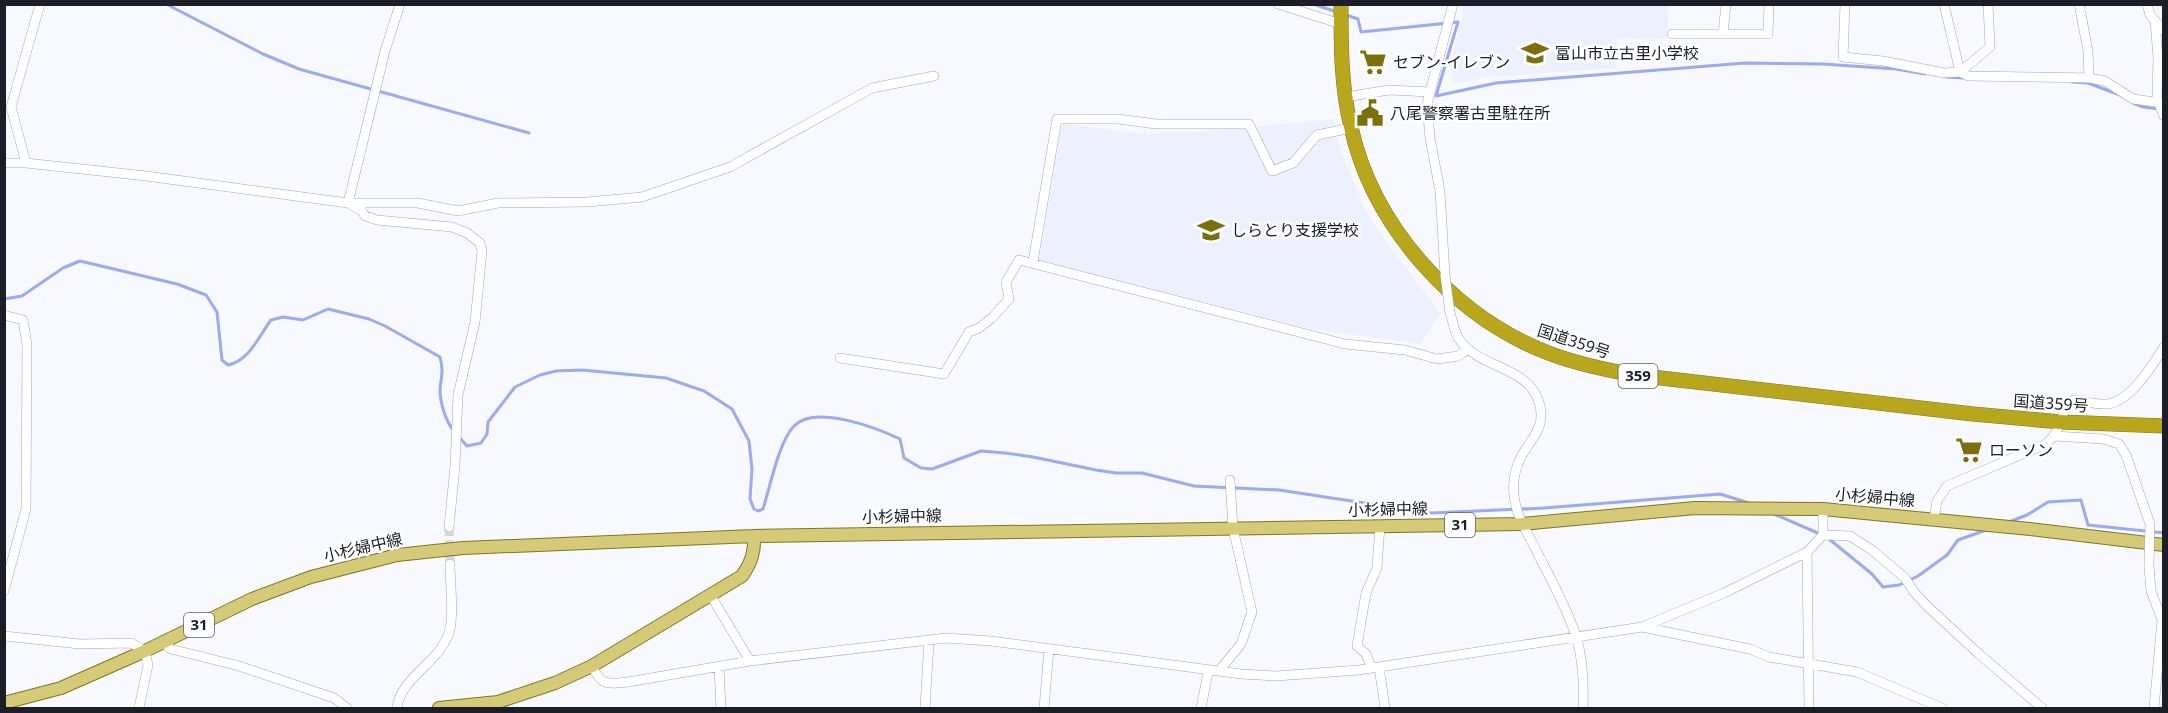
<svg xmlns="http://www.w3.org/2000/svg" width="2168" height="713" viewBox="0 0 2168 713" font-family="'Noto Sans','Noto Sans JP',sans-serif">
	<rect width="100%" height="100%" fill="#f7f9fe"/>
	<path fill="#edf1ff" d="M1463,5H1669L1667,39L1617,38V68L1489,77L1454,83L1450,67L1463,13Z
		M1334,119L1341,153L1367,213L1389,246L1440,313L1420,344L1311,329L1039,260L1062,124L1148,134L1219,130Z"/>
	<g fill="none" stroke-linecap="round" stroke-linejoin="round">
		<path stroke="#9aabf0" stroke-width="3" d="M166,4L263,54L299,69L529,133
			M1313,4L1337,12
			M1346,15L1358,19L1361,32L1458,22L1436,96L1496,83L1745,63L1823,64L1896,69L1925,74
			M1946,77L1963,78
			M2072,82L2088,83L2120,95
			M2133,103L2143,107L2159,109
			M4,299L22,296L63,268L80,261L177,284L206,295L217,312L222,360L228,365C249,361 259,336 271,320L283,317L303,320L328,309L369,319L385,326L440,357C444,373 441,375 440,390C440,403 446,422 454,431
			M458,436L467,446L481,443L487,434L488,422L515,387L540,375L556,371L582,370L666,378L704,391L732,409L749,441L752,469L750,499L754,509L758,511L763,509C770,487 779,441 794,426C815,404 877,428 900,439L904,458L921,468L932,469L981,451L1005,453L1033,457L1096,470L1116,473H1142L1194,486L1279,490L1431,513L1544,508L1720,494L1749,503
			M1774,514L1820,534
			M2009,522L2027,515L2048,502L2081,500L2088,525L2164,533
			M1829,539L1872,574L1883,587L1899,585L1918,576L1947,555L1958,540L1986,530"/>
		<path stroke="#d6d8de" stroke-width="9" stroke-dasharray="9 4.5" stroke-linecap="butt" d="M449,527L450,564"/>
		<defs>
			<path id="minor" d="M1278,4L1341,24
				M1845,4L1843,57L1883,61L1944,73L1960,72L1944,4
				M1988,4L1990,47L1960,72L1968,76L2089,78L2088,51L2079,4
				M2147,4L2150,15L2164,31
				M2155,21L2158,58L2157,99L2164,116
				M1672,34H1768L1769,4
				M1723,34L1726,4
				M2089,78L2105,81L2133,99L2162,103
				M1345,97L1389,90L1430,92
				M4,163H26L146,176L348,203H418L458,211L498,203L587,202L642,197L730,167L872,88L934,76
				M26,163L11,107L40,4
				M348,203L385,51L400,4
				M350,204L362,211L365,216L377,220L452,227L467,233L480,243L482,251L475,322L458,395L455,466L449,527
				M1033,262L1057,119H1118L1156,124H1249L1272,171L1293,163L1317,135L1351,128
				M1445,275L1440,191L1430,138L1427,104L1453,4
				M1450,313C1453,321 1454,332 1459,339C1479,369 1527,365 1539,402C1548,431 1526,441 1518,464C1514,474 1513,485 1514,495C1516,517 1529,535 1538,554C1551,580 1567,608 1576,636C1583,659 1584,685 1583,708
				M4,315L23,320L27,344L26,509L4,591
				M840,358L944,374L969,332L979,328L992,318L1009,299L1006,282L1019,260L1345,344L1405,350L1437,359L1458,356L1468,349
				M2055,436L2103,439L2119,444L2126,455L2150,524
				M1934,519L1937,501L1947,486L2046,444C2064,429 2057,415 2073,400C2084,401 2096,405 2107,404C2130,402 2152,366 2164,347
				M1823,535L1850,536L1872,550L1905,578L1914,592L1928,607L1979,654L2042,708
				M1807,552L1809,708
				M2149,566L2151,591L2162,620L2154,708
				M711,596L750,661
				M1642,627L1750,649L1769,657L1857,672L1942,708
				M4,636L80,644L131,643L145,651L148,665L139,708
				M163,642L171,649L239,666L334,698L347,708
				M592,666C602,686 606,684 628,682L750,661L946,638L991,641L1241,674L1276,676L1359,670L1642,627L1724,593L1807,552L1823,535V509
				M1379,667L1385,708
				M719,668L721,708
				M1372,668L1366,654L1357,646L1366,593L1377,568L1380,526
				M1219,671L1241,644L1252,612L1233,528L1230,480
				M397,708C400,677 443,661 450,629C454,613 450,582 450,564
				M925,708L929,641
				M1044,708L1049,649
				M1201,708L1208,673"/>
			<path id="major" d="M4,703L61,688L145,651L252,599L311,577L397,555L463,548L754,536L1522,524L1695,508L1823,509L2030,529L2164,545
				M439,708L498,702L555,683L592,666L742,576C751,563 755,552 754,536"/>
			<path id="highway" d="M1341,4C1341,46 1341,86 1351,127C1373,227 1455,318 1551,354C1578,364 1606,370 1635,375L1973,414L2061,422L2164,426"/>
		</defs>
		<use href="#minor" stroke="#9fa7c0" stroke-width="10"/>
		<use href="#major" stroke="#817720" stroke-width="14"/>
		<use href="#highway" stroke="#817720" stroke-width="15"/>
		<use href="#minor" stroke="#fff" stroke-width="9"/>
		<use href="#major" stroke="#d4ca77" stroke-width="12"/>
		<use href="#highway" stroke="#b8a71d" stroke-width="14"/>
		<defs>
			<path id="minor-bridge" d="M1445,275L1450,313
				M2149,566L2150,524"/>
		</defs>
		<use href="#minor-bridge" stroke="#9fa7c0" stroke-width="10" stroke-linecap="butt"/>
		<use href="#minor-bridge" stroke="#fff" stroke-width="9"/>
	</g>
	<defs>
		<symbol id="school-bare" viewBox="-9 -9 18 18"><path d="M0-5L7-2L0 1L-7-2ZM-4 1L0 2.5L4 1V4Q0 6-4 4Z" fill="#7c700e" stroke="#fff" stroke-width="2.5" paint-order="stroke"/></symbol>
		<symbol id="supermarket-bare" viewBox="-9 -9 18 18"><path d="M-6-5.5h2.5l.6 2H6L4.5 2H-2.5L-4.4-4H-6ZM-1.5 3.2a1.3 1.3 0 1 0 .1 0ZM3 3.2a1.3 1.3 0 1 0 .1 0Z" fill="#7c700e" stroke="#fff" stroke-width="2.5" paint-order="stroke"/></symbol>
		<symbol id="civic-bare" viewBox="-9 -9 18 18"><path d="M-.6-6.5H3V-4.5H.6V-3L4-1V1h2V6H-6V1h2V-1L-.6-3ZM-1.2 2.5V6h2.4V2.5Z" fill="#7c700e" stroke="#fff" stroke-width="2.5" paint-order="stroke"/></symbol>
	</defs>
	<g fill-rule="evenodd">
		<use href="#school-bare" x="1516" y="34" width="38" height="38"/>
		<use href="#supermarket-bare" x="1354" y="43" width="38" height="38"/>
		<use href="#civic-bare" x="1351" y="94" width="38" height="38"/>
		<use href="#school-bare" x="1192" y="211" width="38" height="38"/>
		<use href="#supermarket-bare" x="1950" y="431" width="38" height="38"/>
	</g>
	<g text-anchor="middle" stroke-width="5" stroke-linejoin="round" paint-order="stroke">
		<g fill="#fff" stroke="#5f6268" stroke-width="1.5">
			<rect x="1618.5" y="364" width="39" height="24" rx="4.5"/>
			<rect x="1445" y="513" width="30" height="24" rx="4.5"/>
			<rect x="184" y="613" width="30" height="24" rx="4.5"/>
		</g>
		<g font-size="15" font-weight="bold" fill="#1b1e27">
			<text x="1638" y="381">359</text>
			<text x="1460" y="530">31</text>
			<text x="199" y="630">31</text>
		</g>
		<g font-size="16" fill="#1b1e27" stroke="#fff" text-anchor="start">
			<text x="1555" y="59">富山市立古里小学校</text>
			<text x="1393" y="68">セブン-イレブン</text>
			<text x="1390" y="119">八尾警察署古里駐在所</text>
			<text x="1231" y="236">しらとり支援学校</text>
			<text x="1989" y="456">ローソン</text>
		</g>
		<g font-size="16" fill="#1b1e27" stroke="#fff">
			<text transform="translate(1574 341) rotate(18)" y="6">国道359号</text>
			<text transform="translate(2051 403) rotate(4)" y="6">国道359号</text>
			<text transform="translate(1875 497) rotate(5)" y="6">小杉婦中線</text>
			<text transform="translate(1388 509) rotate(-1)" y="6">小杉婦中線</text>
			<text transform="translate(902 516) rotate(-1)" y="6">小杉婦中線</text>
			<text transform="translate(363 547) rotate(-13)" y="6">小杉婦中線</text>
		</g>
	</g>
	<rect width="2168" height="713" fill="none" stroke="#1b1e27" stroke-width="12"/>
</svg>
